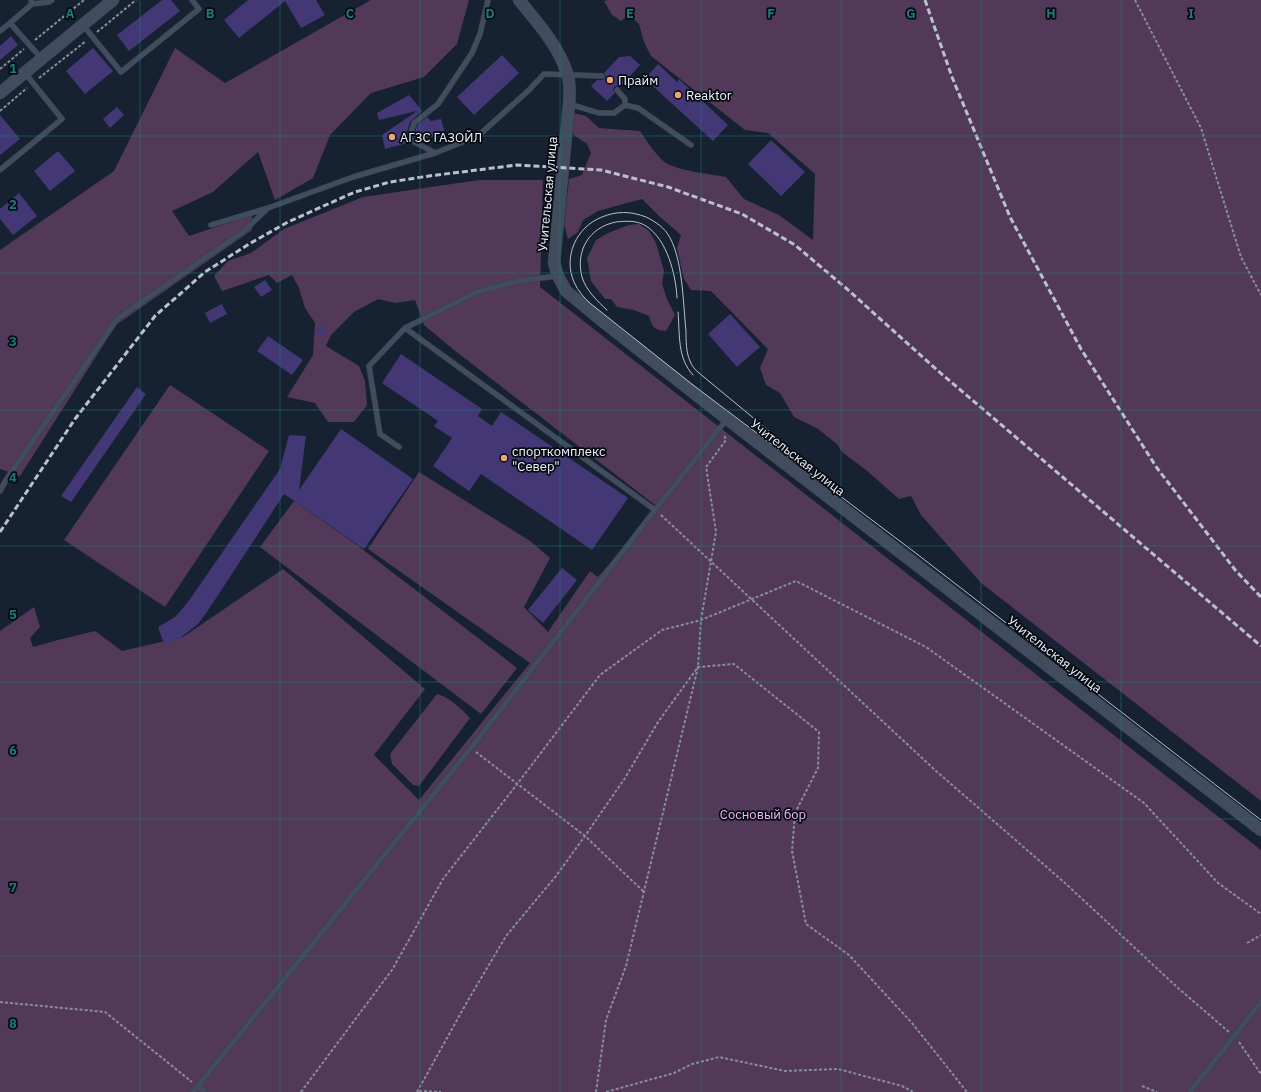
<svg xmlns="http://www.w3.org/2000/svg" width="1261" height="1092" viewBox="0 0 1261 1092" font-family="'IBM Plex Sans',sans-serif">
	<rect width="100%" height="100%" fill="#162131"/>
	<path fill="#523959" d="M371,0H469L457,44L424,77L371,93L330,135L313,178L275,200L258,152L213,192L172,211L189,236L252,215V230L116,325L20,476L0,469V250L114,171L175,48L225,83Z
		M608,0H1261V801L981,583L921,515L911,496L899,499L866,470L842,452L837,444L818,429L794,417L780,393L766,385L760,368L768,349L711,291L691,290L684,279L677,248L681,235L659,216L642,199L598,211L583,220L578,232L568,239L564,225L569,179L582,175L591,153L587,144L574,135L569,120L573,113L586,116L599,128L640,131C646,140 657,157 666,163C680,171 710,174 726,177L744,199L779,215L813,240L815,174L768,133L745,130L651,56L644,42L639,24L629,15L621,21L612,15L604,1Z
		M479,180H543L540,287L1261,850V1092H0V631L34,607L40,627L30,638L33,647L58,640L95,631L122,651L183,637L283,569L425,689L374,755L419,800L530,663L368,549L419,472L530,541L550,558L524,607L548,632L590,571L598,577L652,514L655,505L454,350L424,325L415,300L395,303L378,299L354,312L331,335L326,346L359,366L365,381L367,405L354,422H328L315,403L287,397L313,355L315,323L305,308L299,288L292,275L277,283L269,275L222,291L214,276L228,261L251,253L284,229L363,197Z
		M639,224L649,231L656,243L664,271L662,284L667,299L675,315L666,331C654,330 652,327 649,316L634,310L617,307L611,299H605L591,281L587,258L596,240L608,233L629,225Z
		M170,385L269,451L165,607L64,540Z
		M294,501L353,542L517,668L481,714L260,547Z
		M437,694C451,698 460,708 470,718L419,786L413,785L392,764L390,754Z"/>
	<path fill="#433875" d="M162,0H171L180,11L129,51L117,35Z
		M248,0H316L325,15L301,28L285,1L239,38L224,20Z
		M11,36L18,45L0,60V46Z
		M93,48L113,71L85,94L66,71Z
		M502,55L519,73L474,115L457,97Z
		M630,56L640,65L620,87L617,86L614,87L613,90L615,93L607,101L591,86L597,80H602L605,78L606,76L604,73L619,57Z
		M658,64L677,82L679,79L728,125L713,141L645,79Z
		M409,95L422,111L410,122L405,138L407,143L385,149L382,135L417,111L379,120L377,113Z
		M117,107L124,115L110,128L103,119Z
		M0,115L20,139L0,155Z
		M427,117L431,121L441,119L445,133L419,140L414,137L417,125Z
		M771,140L805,172L781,196L748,164Z
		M58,151L75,171L50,191L34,171Z
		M19,193L37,216L13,235L0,219V209Z
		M265,280L272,290L261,297L254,287Z
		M222,304L227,314L210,323L205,313Z
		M730,314L760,347L737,367L708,334Z
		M320,325L328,330L323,337L315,332Z
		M268,336L303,360L292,375L257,351Z
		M401,354L482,409L478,416L492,426L501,412L628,498L592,550L481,474L469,491L433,466L452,438L434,426L438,421L382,383Z
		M137,387L146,394L71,502L61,496Z
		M341,429L413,479L364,549L284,494L207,612L198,624L180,638L164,644L158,627L175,617L188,602L280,469L289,435L306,436L299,490Z
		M562,568L577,580L543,623L528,610Z"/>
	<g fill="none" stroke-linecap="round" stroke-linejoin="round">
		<defs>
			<path id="lane" d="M31,0L32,4L10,23L41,58
				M488,0L480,34L472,53L438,104L414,123L409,139L435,153L478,136L529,90L544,74L602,76
				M32,4L49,2L52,0
				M83,25L121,72L199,9L192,0
				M0,31L10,23
				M569,104L599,113H614L625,105V99L617,90
				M625,105L638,108L691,145
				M0,170L62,119L25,73
				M211,225L268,208L353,177L435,153
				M405,328L655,510
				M399,447L380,434L369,366L405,328L477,292L518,281L557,276
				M0,491L6,480L117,319L244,231L268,208
				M198,1086L205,1092
				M193,1092L471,748L655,510L727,419
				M1190,1092L1261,1002"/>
			<path id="secondary" d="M519,0C537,22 558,45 567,73C570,82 570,93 569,104L554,263L558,276L566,291L606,324L727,419L1261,830
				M0,93L113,0"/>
		</defs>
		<use href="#lane" stroke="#373d4a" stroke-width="6"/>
		<use href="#secondary" stroke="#373d4a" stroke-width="13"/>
		<path stroke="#878f9b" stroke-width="2" stroke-dasharray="3 2" stroke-linecap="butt" d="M1135,0L1201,128L1241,257L1261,295
			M97,32L136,0
			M35,40L84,0
			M0,69L24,49
			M39,78L86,41
			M0,111L27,88
			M661,515L936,771L1065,883L1178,988L1229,1032
			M476,752L585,836L644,892
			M1247,943L1261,935
			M0,1002L105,1012L192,1082
			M1239,1042L1261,1074
			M1142,1086L1157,1092
			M419,1091L441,1092
			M301,1092L392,970L443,879L518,783L600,675L662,630L701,620L796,581L926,647L1144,803L1218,883L1261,914
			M417,1092L467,1002L506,936L556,876L585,836L625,778L658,722L698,667L734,664L819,732L818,768L795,813L792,851L806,924L849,955L912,1023L967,1092
			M596,1092L606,1020L626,966L698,667L701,620L716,532L706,467L726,440L724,435
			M606,1092L674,1073L692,1064L719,1057L785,1071L838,1069L902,1086L913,1092"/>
		<use href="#lane" stroke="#414c5e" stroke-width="5"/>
		<use href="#secondary" stroke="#414c5e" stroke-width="12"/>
		<path stroke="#bbc1cc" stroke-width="1" d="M607,310C597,301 586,290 582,277C575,250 590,227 616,222C625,221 637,220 646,226C667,239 676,275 677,298
			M678,312C680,334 677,358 693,375
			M784,446L768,430L699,373C695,370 692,366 690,361C686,352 686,341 686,331C683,304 683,255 667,233C662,226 654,221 646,217C631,211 616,211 602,217C576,227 563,257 574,282C578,291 584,298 591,304L693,385L913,551L1261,820"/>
		<path stroke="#bbc1cc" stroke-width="3" stroke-dasharray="6 3" stroke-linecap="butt" d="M925,0L952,77L1010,217L1081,349L1157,468L1236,571L1261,597
			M0,532L75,419L155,316L205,272L249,244L288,222L328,204L355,192L390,182L429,176L517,165L601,170L668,187L742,214L795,245L847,289L937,370L1261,646"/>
	</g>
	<path fill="none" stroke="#1a7c75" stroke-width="1" stroke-opacity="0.55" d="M140,0V1092M280,0V1092M420,0V1092M560,0V1092M701,0V1092M841,0V1092M981,0V1092M1121,0V1092M0,136H1261M0,273H1261M0,410H1261M0,546H1261M0,682H1261M0,819H1261M0,956H1261"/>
	<g fill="#f0a279" stroke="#060a11" stroke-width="1.5">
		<circle cx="610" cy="80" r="4"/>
		<circle cx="678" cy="95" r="4"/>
		<circle cx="392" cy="137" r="4"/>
		<circle cx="504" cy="458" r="4"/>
	</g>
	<g text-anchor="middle" stroke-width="3.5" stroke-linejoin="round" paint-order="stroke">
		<g font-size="13" fill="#eff4fd" stroke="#060a11" text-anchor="start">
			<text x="618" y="85">Прайм</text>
			<text x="686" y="100">Reaktor</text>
			<text x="400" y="142">АГЗС ГАЗОЙЛ</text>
			<text x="512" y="456">спорткомплекс<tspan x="512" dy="15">"Север"</tspan></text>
		</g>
		<g font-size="13" fill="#eff4fd" stroke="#060a11">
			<text transform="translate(547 194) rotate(-85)" y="5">Учительская улица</text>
			<text transform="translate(798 457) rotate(38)" y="5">Учительская улица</text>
			<text transform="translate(1055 654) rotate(38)" y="5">Учительская улица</text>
		</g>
		<g font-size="13" fill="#efbbfd" stroke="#060a11">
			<text x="763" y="819">Сосновый бор</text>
		</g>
	</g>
	<g font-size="13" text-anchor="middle" font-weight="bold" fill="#1a7c75" stroke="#060a11" stroke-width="3.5" stroke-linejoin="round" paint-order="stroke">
		<text x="70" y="18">A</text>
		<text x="210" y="18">B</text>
		<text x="350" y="18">C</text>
		<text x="490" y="18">D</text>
		<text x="630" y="18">E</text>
		<text x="771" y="18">F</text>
		<text x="911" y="18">G</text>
		<text x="1051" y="18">H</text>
		<text x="1191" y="18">I</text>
		<text x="13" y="73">1</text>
		<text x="13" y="209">2</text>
		<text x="13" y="346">3</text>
		<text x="13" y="482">4</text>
		<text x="13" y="619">5</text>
		<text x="13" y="755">6</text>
		<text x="13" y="892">7</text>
		<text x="13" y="1028">8</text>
	</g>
</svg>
